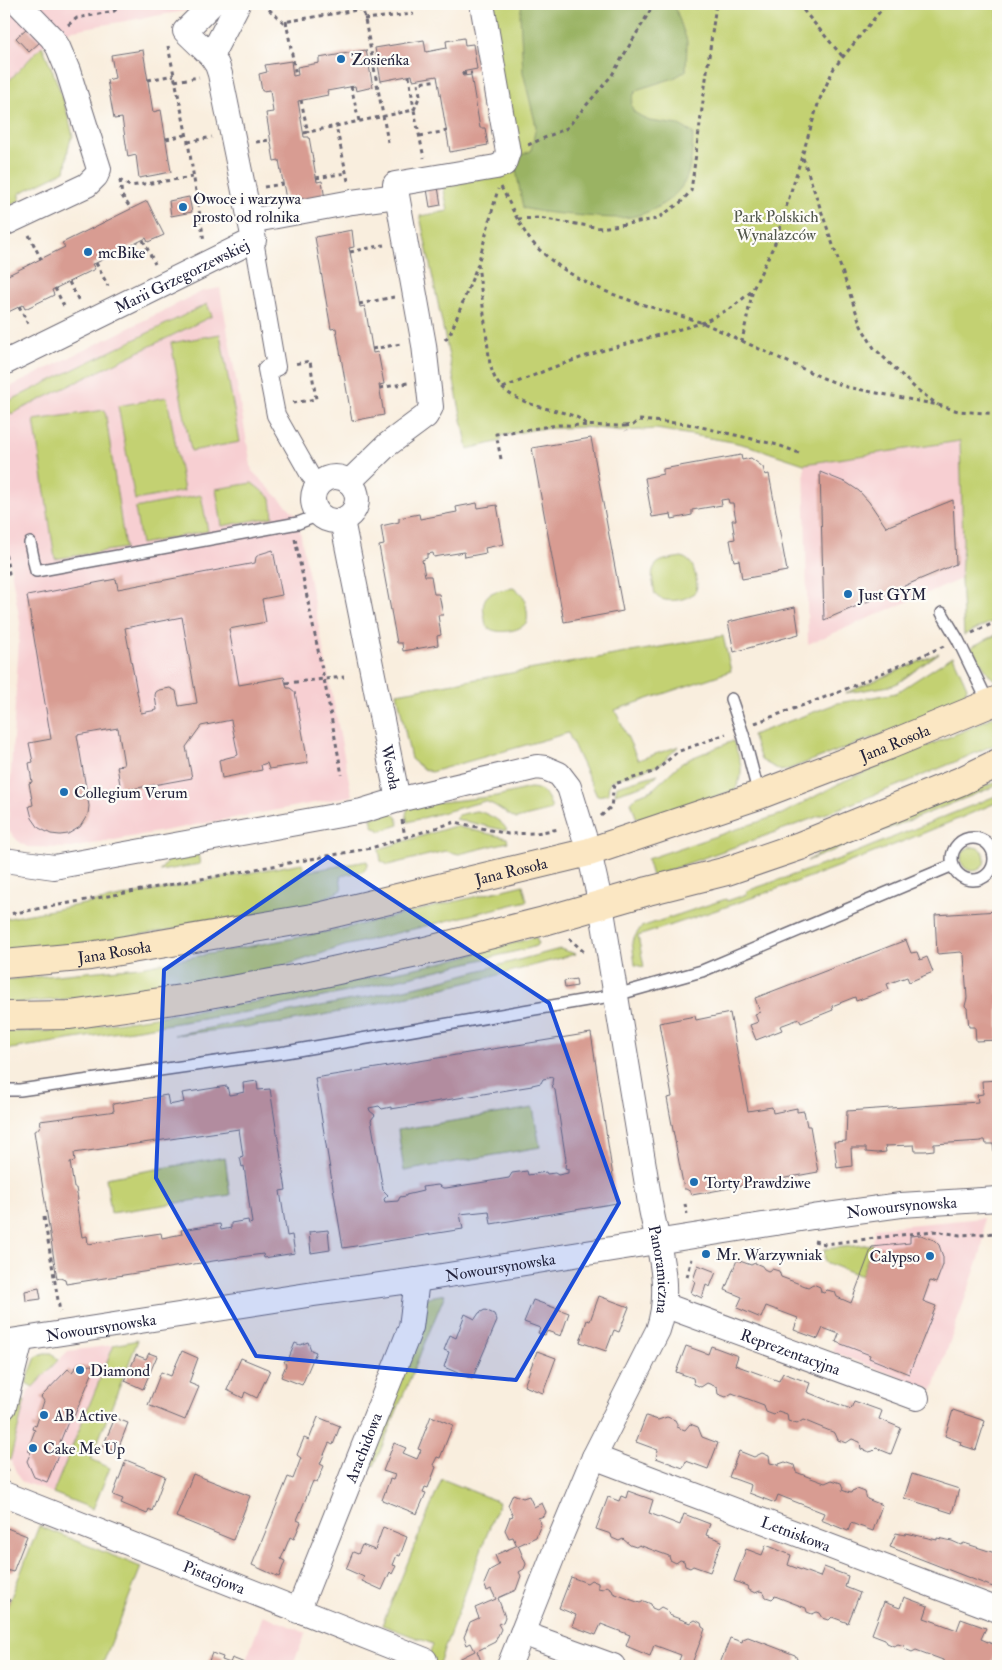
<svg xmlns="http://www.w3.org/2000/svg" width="1002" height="1670" viewBox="0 0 1002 1670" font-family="'IM FELL Double Pica',serif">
	<rect width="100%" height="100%" fill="#fdfcf7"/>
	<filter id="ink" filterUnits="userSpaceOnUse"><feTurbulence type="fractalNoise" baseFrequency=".02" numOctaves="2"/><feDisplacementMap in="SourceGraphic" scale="10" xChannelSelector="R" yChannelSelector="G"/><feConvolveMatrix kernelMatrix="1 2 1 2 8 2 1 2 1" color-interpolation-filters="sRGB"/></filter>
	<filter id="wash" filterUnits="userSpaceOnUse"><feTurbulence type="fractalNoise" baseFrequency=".0096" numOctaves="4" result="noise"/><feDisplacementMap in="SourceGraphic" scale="20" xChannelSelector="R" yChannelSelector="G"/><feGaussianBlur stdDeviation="1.12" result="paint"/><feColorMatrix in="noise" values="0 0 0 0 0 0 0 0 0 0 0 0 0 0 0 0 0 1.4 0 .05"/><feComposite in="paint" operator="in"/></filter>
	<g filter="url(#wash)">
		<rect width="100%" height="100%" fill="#f9eede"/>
		<path fill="#f7cfd2" d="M4,4H201L196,9L73,30L42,46L4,86Z
			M220,288L252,471L297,516L352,796L71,848L27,847L17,840L9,831L8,822L20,622L4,529V390L203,291Z
			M960,441L963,542L961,579L808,644L804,464Z
			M983,1218L984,1236L981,1253L933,1390L833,1352L872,1247L875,1228Z
			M114,1345L53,1493L21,1481L10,1460L28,1391L68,1351Z
			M263,1615L306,1633L292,1666H244Z"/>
		<path fill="#c3d172" stroke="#727a56" d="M487,4H998V619L964,635L961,579L963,542L960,441L804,464L753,447L733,442L656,429L626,431L584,427L537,429L501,436V441L468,449L420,216L448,211L443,186L516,171Z
			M42,46C55,75 66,104 73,136C66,146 68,159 65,171L20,193V200L4,209V86Z
			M207,304L212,316L11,414L5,403Z
			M220,334L240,442L191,451L171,343Z
			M167,397L184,491L135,500L118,406Z
			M105,410L125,548L55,559L34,420Z
			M252,483L271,498L273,517L222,526L216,489Z
			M201,495L208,531L141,544L135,508Z
			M682,557C691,561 693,565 695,574C696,579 698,585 696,590C691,601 661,605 655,594C654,591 654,586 653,582C649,559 665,560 682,557Z
			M513,588C521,592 524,596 526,605C527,610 528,616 527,621C523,632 492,636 486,625C485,622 485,617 484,614C480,591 496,591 513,588Z
			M998,634V683L990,676L971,647Z
			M723,636L731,671L615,710L638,760L679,746L659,765L611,781L609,784L608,794L597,796L568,733L431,772L422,768L411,759L397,693Z
			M939,653L898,683L890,686L846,693Z
			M953,656L967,687L965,694L958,701L880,735L789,769L781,771L761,760L752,735L838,703L896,693Z
			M998,714V743C885,794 769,835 652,876L647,859L782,814L844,781L968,729Z
			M733,741C740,760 746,770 735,790L644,821L636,817L631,802L637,796L652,790L679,765L689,759Z
			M658,774L647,784L615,794L617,786Z
			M998,782V786H996L807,861L856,833L964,792Z
			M530,788C545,788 549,798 552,810L516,819L494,805L485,801L408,822L406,814L408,808L425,804L497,796Z
			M998,795V802C880,853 760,897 638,936L644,967L635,965L632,941L641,927L726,899L727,901L747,894V891L842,858Z
			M476,811C485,812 505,822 507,831L456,819L458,815Z
			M392,812L397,817L399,825L380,831L373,826L371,818Z
			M455,826L507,838L508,842L459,854L445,851L388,865L381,861L379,849Z
			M961 859a12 12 0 1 1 24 0a12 12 0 1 1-24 0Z
			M197,849L200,864L160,871L173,853Z
			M367,861L368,864L364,871L340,876L342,890L301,909L87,943L4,951V919L302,863L304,872Z
			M523,885L527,901L344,946L278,968L104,996L4,1004V980L140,967L342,929Z
			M536,937L538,943L536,946L530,948L342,993L266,1009L4,1050V1032L50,1031L82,1028L254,1002L444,962Z
			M560,949L576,954L491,977L349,1010L282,1023L174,1035L372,996L436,982Z
			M533,1108L540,1147L404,1171L398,1130Z
			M225,1157L230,1195L111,1213L106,1178Z
			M873,1244L861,1276L825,1262L824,1249Z
			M445,1294L374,1466L366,1463L424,1298Z
			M138,1340L91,1459L110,1468L93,1509L53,1493L114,1345Z
			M44,1353H52L58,1360L33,1387L26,1383L36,1357Z
			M16,1400L25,1401L10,1460L4,1458V1446Z
			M442,1479L499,1502L438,1666H425L433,1644L382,1625Z
			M39,1526L141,1567L102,1666H4V1615Z"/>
		<path fill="#9ab364" stroke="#5e6a50" d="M522,4H674L687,41L686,71L674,78L639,89L634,94L631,105L634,112L649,121L679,125L693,133C692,149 692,168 684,183C674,200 650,214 630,217C615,219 599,217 584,216C563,214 543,213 523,208L514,158L531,151L536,126L523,72L520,15Z"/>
		<g id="blocks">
			<path fill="#d89c92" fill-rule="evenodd" d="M27,28L40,42L29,52L16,38Z
				M464,38L465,45L473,44L477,69L462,72V74L463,76L471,75L480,128H485L488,145L450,152L437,76L413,80L412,75L381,81L375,48L424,40L426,52L447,48L446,41Z
				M143,50L153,112L161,110L171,172L139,178L136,155L128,157L122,118L114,119L107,80L115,78L111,55Z
				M366,50L373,87L356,91L355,86L327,91L328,95L298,101L304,137H309L317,182L322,181L325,199L287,205L279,160L274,161L266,113L273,112L270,90L262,91L259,74L267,72L265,65L291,61L293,76L298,75L297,67L319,63V58Z
				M438,187L441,205L430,207L427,189Z
				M189,197L192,212L171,216L169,201Z
				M147,201L164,235L148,242L146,238L96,263L92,264L95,269L52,290L54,295L25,309L23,305L4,314V277L65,247L62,243Z
				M352,230L354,247L349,248L350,252L360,307L365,306L373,353L378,352L384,384L379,385L384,415L352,421L336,328L331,329L315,237Z
				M591,438L623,611L564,622L532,448Z
				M741,455L742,460L751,458L763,467L765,475L769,474L787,571L742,579L739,560L734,561L733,556L730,540L735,539L732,520H736L733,503H729L728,499L721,500L722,505L692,510V515L672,519L671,514L652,517L645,478L663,474V469Z
				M820,472L847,483L859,491L869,502L886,527L953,500L956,564L824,620Z
				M477,503L478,508L497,505L504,544L485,548L486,553L465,557L464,552L434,557L433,553L427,554V558L422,560L425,576H431L434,594H439L443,615H438L441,635L437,636L438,645L403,651L402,643H397L379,546L384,545L381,526L399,522V518L419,514L420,519L457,512L456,507Z
				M273,550L282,595L262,599L266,622L229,629L239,685L284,677L287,688H290L295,692L308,763L269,769L267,763L261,765L262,770L222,778L219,760L238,755L231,720L201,726L186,747L192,778L121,791L117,766L124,765L118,728L77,735L89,806L88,814L80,827L68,834L60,835L51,834L39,828L32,818L29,806L33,805L29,783L32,782L29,763L33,762L29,743L51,739L27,596L116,579L118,589L255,563L256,557L260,554ZM182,617L197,703L179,706L176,691L170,688L159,690L156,692L155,695L157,710L141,713L125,628Z
				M795,607L799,634L734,652L728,622Z
				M998,911V1040L976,1041L975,1027H969L967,1008L965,1006L967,998L964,955L961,952L937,954L935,915Z
				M906,940L911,953L917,952L920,960L927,957L933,972L909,982L907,977L887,984L889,989L856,1001L855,997L832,1006L833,1010L801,1023L799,1019L780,1026L782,1030L756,1040L750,1025L758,1022L755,1014L760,1012L755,998Z
				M576,979L577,986L565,988L564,981Z
				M730,1013L748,1111L772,1107L773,1113L797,1108V1112L804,1111L807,1126H810L818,1172L692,1195L691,1192L686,1189H684L667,1098L672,1097L659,1023L695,1016L696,1020Z
				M591,1033L617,1203L491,1224L489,1211L460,1214L463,1229L343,1248L315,1078ZM553,1077L552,1083L553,1088L555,1090L566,1160L565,1168L568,1169V1173L558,1175L555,1173L547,1174L546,1172L528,1175L527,1171L512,1173L509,1178L485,1182L446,1188H443L438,1185L422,1187L423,1191L406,1195V1196L400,1197L398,1201L385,1202L384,1199L388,1195L383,1190L371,1120L375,1115L370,1111L369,1108L379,1106L382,1109L391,1107V1109L532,1086V1085L541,1083L543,1079Z
				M998,1080V1154H994L993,1144H986L985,1140H982V1141L934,1144V1150L925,1151H915L914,1145L885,1146L886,1152L877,1153L866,1152V1148H851L852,1166L837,1168L834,1142L846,1141L847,1111L978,1102L977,1095L983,1094L982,1081Z
				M257,1081L258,1090L270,1089L286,1190L280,1191L287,1236L292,1235L295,1253L264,1258L263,1254L226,1259L66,1284L65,1280L60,1278L57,1279L34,1131L37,1130L41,1125L40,1121L109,1112L114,1111L113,1104L167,1095L169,1105L184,1102L182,1093L227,1086L229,1095L236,1094L244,1092L243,1083ZM239,1129L243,1156L240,1157L242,1167L244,1166L252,1223L249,1224L248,1220L231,1223V1228L221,1230L220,1224L181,1230L182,1234L162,1238L161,1233L88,1244L87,1236L82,1237L76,1201L78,1200L76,1188H74L70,1162L75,1161L74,1153Z
				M328,1230L330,1250L311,1253L309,1232Z
				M921,1235L934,1240L939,1245L943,1257V1265L936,1283L930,1281L923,1301L936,1306L909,1374L869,1358L870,1355L836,1342L839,1334L823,1328L818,1339L794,1330L798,1318L766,1306L761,1318L737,1308L742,1297L725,1290L737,1260L751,1265L755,1263L762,1266L764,1269L768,1271L772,1269L779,1271L781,1277L808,1287L813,1284L820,1287L821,1292L824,1293L827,1290L835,1292L837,1297L851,1303L872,1247L910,1243V1236Z
				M698,1265L716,1272L710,1287L706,1285L702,1298L691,1293L695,1281L693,1280Z
				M39,1288L41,1299L26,1301L25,1291Z
				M599,1296L629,1307L619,1332L614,1330L606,1351L580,1342L587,1320L590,1321Z
				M533,1300L569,1313L561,1336L547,1331L545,1335L538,1333L540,1328L524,1322Z
				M485,1310L494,1314L497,1321L472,1379L444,1367L449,1352L444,1350L450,1335L456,1338L465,1314L475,1319L479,1313Z
				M308,1342L311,1350L316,1352L302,1385L281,1377L286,1365L284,1361L288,1360L295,1343L300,1345Z
				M686,1346L708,1354L711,1346L738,1356L735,1365L779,1381L783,1373L810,1383L807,1392L829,1401L851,1409L854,1401L882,1411L879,1419L901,1428L891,1454L876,1448L873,1451L869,1452L861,1449L860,1442L852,1439L846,1443L838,1440L835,1433L803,1420L797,1424L788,1421L787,1414L778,1411L774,1415L766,1412L764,1405L732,1393L726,1397L718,1394L717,1387L707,1383L701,1387L694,1384L693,1378L676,1372Z
				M182,1351L198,1358L189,1383L199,1387L185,1420L148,1405L161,1372L171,1376Z
				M537,1351L556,1358L543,1393L524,1386Z
				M149,1353L157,1356L143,1389L125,1381L136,1355L146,1359Z
				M241,1358L270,1370L257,1398L245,1392L243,1398L227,1390Z
				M91,1365L95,1367L73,1419L70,1417L60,1442L62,1446L47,1482L34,1477L27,1461L31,1452L27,1451L35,1430L32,1429L33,1425L36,1426L44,1401L41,1397L68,1369L72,1372L76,1367Z
				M953,1410L985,1421L976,1450L960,1445L961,1442L945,1436Z
				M431,1416L453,1425L440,1458L437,1457L433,1465L436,1467L428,1488L425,1487L423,1492L426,1493L417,1514L382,1500L390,1479L393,1480L395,1475L383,1471L394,1443L406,1448L403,1453L417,1459L421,1450L418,1449Z
				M646,1416L658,1420L667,1417L675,1420L677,1424V1427L685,1430L690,1424L698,1427L702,1437L718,1443L708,1469L686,1461L683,1468L656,1458L658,1450L636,1442Z
				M318,1417L340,1426L333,1445L329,1443L320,1464L324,1466L317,1483L313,1481L297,1520L301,1522L294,1539L290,1537L281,1559L285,1561L279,1577L252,1565L288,1477L293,1479L301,1458L297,1455L304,1438L309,1440Z
				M115,1418L128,1423L117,1452L103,1446Z
				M739,1451L754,1457L762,1453L769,1456L770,1463L775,1464L779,1466V1464L785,1462L794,1465L796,1472L811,1478L825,1483L832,1480L841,1483L843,1488L842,1490L847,1492L851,1493L852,1491L857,1489L865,1492L867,1499L882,1505L873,1531L851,1523L848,1531L821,1520L824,1513L778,1495L775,1503L749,1493L751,1485L729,1477Z
				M126,1460L165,1476L152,1511L149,1509L147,1514L121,1503L123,1499L113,1495Z
				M193,1474L250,1496L233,1540L176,1517Z
				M912,1474L959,1489L952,1513L904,1498Z
				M628,1491L653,1500L649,1513L680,1525L684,1514L710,1524L706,1535L722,1541L710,1572L693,1566L690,1568L685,1566L684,1561L680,1560L676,1563L670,1560L669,1556L639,1545L636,1547L630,1545L623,1539L619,1541L612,1538L611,1534L596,1529L608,1497L619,1501L621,1496L626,1498Z
				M513,1494L523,1498L529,1496L534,1507L542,1503L546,1512L544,1516L538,1518L541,1524L536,1537L517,1546L513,1537L509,1538L505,1530L510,1517L513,1516L508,1505Z
				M383,1527L407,1537L400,1556L397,1555L393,1565L396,1566L392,1574L390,1572L382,1590L362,1581L364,1577L346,1569L353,1552L358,1554L362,1545L375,1550Z
				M7,1528L27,1536L13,1572L6,1570L4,1576V1536Z
				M896,1533L905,1535L906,1533L937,1540V1538L952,1541L961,1545L964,1543L998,1554V1589L890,1547Z
				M518,1545L526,1564L524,1569L519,1572L521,1576L516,1590L498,1598L505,1617L503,1622L498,1624L501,1629L495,1642L477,1651L483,1666H457L455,1661L475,1651L471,1643L467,1645L464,1637L470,1622L479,1618L475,1608L496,1599L491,1589L487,1591L484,1584L490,1570L499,1565L495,1555Z
				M766,1545L791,1555L788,1565L820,1577L824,1567L848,1576L845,1587L860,1593L848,1623L832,1617L829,1620L823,1618L820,1613L817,1612L812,1614L807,1612L806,1608L775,1596L772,1599L766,1597L763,1592L760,1591L755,1593L749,1590L747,1586L734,1581L746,1549L762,1555Z
				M571,1577L587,1583L591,1580L598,1583V1588L603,1589L607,1586L612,1589L613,1593L629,1599L640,1603L644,1601L651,1604L652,1608L657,1610L661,1607L667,1610L669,1615L680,1619L690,1623L695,1620L701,1623L702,1627L705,1629L691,1666H677L681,1655L654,1645L650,1656L626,1646L630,1635L601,1624L596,1635L572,1626L576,1615L559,1608Z
				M4,1597L10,1600L4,1615Z
				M904,1597L928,1606L924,1618L941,1624L957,1630L961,1619L986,1628L981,1639L997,1646L990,1666H949L945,1665L943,1660L916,1650L912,1652L905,1649L904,1646L898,1644L894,1646L887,1643L885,1639L872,1634L884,1602L900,1608Z
				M748,1637L795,1655L797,1659L796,1663L804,1666H719L730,1638L742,1642L743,1639Z
				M212,1653L223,1657L222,1660L230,1663L232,1658L252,1666H207Z"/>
		</g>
	</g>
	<g filter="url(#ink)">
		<use href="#blocks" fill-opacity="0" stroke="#6d6974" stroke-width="1"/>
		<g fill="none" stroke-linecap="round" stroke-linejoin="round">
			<defs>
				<path id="service" d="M30,543L36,571L298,523L319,515
					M942,613L958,640L989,704
					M731,699L743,734L759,795
					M952 859a21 21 0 1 1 42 0a21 21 0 1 1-42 0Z
					M4,1090H20L286,1052L616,995L702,971L953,865"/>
				<path id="pedestrian" d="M254,240L276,367L267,369L276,415L310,475L318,484"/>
				<g id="minor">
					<path d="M211,56L185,31L212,4"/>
					<path d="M250,221L352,202L397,196"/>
					<path d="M4,224L87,185L96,176L99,169L68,71L58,47L52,38L19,4"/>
					<path id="s1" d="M4,363L254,240L220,74L217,65L211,56L238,4"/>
					<circle cx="335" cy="499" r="22"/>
					<path d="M349,482L387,445L426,416L431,407L424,345L395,184L496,167L504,164L508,152L482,4"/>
					<path id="s2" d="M342,520L398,800L537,767L545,768L559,774L569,787L589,852L601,905L651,1209C659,1249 672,1290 658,1330L594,1457L558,1543L509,1666"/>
					<path d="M4,860L54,867L362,811L398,800"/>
					<path id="s3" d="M664,1305L917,1398"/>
					<path id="s4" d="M4,1342L314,1294L417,1280L813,1217L901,1205L998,1199"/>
					<path d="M4,1407L21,1340"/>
					<path id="s5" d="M594,1457L998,1610"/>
					<path id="s6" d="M4,1494L425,1660"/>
					<path id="s7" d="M298,1611L411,1327L417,1280"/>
					<path d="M522,1633L613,1666"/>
				</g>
				<g id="secondary">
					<path id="s8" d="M4,964L90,956L318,917L589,852L759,795L887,746L998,700"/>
					<path d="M4,1016L70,1015L181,999L305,977L421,952L544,921L648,891L727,871L800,846L961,781L998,763"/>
				</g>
			</defs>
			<use href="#service" stroke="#6d6974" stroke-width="14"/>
			<use href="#pedestrian" stroke="#6d6974" stroke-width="20"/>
			<use href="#minor" stroke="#6d6974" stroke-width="26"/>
			<use href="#secondary" stroke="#6d6974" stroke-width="30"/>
			<path stroke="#6d6974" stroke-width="3" stroke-dasharray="4 4" stroke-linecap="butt" d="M263,4L283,22L363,9L388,142
				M337,4L339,13
				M798,4L843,57
				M364,19L414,14
				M286,21L296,76
				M68,25L77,18L114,11L122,4
				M168,46L188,142L204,241
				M462,74L472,73
				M409,76L414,109
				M148,80L174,75
				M175,81L199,77
				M351,86L359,121
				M301,100L308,133
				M414,110L420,95L418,83L438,80
				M304,133L336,126
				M420,136L447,131
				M166,139L186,135
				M188,142L212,137
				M256,142L270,140
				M528,145L567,128L612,75L654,4
				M803,158L861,326L874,348L915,388L938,405
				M316,178L346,173
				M119,180L130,186L193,177
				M120,180L122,196L131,209
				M348,181L336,126L414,110L424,158
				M264,187L283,184
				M501,187C510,203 521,230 533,243C577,291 641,303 700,322C714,327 728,335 742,341L753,289L775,243L819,101L834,68L886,4
				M518,219L539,218L601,228L657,219L681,202L691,191L716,4
				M29,235L41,259
				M143,240L155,264
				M350,252L384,245
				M96,263L108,286
				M478,264L490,365C492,370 493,375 496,380C506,398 537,407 557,411C568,414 580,416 588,426
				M4,270L7,276
				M69,282L79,301
				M55,288L65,308
				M359,304L394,297
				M19,306L29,326
				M445,340L451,332L478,264L498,189
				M742,341L823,378L847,387L938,405L958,411L998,414
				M372,349L401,344
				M380,388L408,383
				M503,388L554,367L601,351L702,323L733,307L753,290
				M293,403L316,399L310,361L294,364
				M625,426L633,425L639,420L688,424L778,445L799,453
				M501,459L496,434L558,425L625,426L626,431
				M295,539L324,679L342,775
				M4,547L9,573L4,574
				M972,633L998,621
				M286,683L344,677
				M755,723L839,692L944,646
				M601,816L611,807L614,784L656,771L677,752L726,734
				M402,820L405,837
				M4,915L371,848L455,822L508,834L536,833L559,829
				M569,938L586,954
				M685,1204L687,1214
				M44,1217L60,1312
				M814,1241L825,1244L934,1231L960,1235L997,1233L998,1221
				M687,1277L692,1259
				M4,1463H6L8,1472"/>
			<use href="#service" stroke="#fff" stroke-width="11"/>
			<use href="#pedestrian" stroke="#fff" stroke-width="18"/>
			<use href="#minor" stroke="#fff" stroke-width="24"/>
			<use href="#secondary" stroke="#fbe7c3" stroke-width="28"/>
		</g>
	</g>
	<path fill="#1d4ed8" fill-opacity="0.2" stroke="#1d4ed8" stroke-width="4" stroke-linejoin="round" d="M328,857L549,1003L619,1203L516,1380L256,1356L156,1178L164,970Z"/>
	<g fill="#1f6fb2" stroke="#fdfcf7" stroke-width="2">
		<circle cx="341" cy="59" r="5"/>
		<circle cx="183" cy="207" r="5"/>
		<circle cx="88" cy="252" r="5"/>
		<circle cx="848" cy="594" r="5"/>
		<circle cx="64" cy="792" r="5"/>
		<circle cx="694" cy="1182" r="5"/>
		<circle cx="706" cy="1254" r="5"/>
		<circle cx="930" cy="1256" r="5"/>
		<circle cx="80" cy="1370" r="5"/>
		<circle cx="44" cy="1415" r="5"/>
		<circle cx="33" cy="1448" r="5"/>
	</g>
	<g text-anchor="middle" stroke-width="4.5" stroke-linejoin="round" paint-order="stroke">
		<g font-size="16" fill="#22223b" stroke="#fdfcf7" text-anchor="start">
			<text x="351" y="65">Zosieńka</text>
			<text x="193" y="204">Owoce i warzywa<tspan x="193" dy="18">prosto od rolnika</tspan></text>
			<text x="98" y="258">mcBike</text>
			<text x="858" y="600">Just GYM</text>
			<text x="74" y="798">Collegium Verum</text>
			<text x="704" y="1188">Torty Prawdziwe</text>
			<text x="716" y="1260">Mr. Warzywniak</text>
			<text x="920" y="1262" text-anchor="end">Calypso</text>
			<text x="90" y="1376">Diamond</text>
			<text x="54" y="1421">AB Active</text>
			<text x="43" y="1454">Cake Me Up</text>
		</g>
		<g font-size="16" fill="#52574c" stroke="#fdfcf7">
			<text x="776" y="222">Park Polskich<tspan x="776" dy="18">Wynalazców</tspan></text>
		</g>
		<g font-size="16" fill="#22223b" stroke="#fdfcf7">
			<text dy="6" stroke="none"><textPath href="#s1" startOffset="198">Marii Grzegorzewskiej</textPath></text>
			<text dy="6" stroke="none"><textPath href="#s8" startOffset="921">Jana Rosoła</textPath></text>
			<text dy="6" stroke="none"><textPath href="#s2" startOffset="252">Wesoła</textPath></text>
			<text dy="6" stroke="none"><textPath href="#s8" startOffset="516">Jana Rosoła</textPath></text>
			<text dy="6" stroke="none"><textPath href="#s8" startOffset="111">Jana Rosoła</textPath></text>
			<text dy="6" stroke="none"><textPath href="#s4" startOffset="908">Nowoursynowska</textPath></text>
			<text dy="6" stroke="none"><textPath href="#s4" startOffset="502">Nowoursynowska</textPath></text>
			<text dy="6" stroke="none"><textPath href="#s2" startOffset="960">Panoramiczna</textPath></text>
			<text dy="6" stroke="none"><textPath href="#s4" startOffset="98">Nowoursynowska</textPath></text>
			<text dy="6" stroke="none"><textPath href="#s3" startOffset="135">Reprezentacyjna</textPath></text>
			<text dy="6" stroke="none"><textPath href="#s7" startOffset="176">Arachidowa</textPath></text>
			<text dy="6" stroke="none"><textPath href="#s5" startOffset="216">Letniskowa</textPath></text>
			<text dy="6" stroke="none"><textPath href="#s6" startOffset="226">Pistacjowa</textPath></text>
		</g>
	</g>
	<rect width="1002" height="1670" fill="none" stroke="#fdfcf7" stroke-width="20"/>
</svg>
